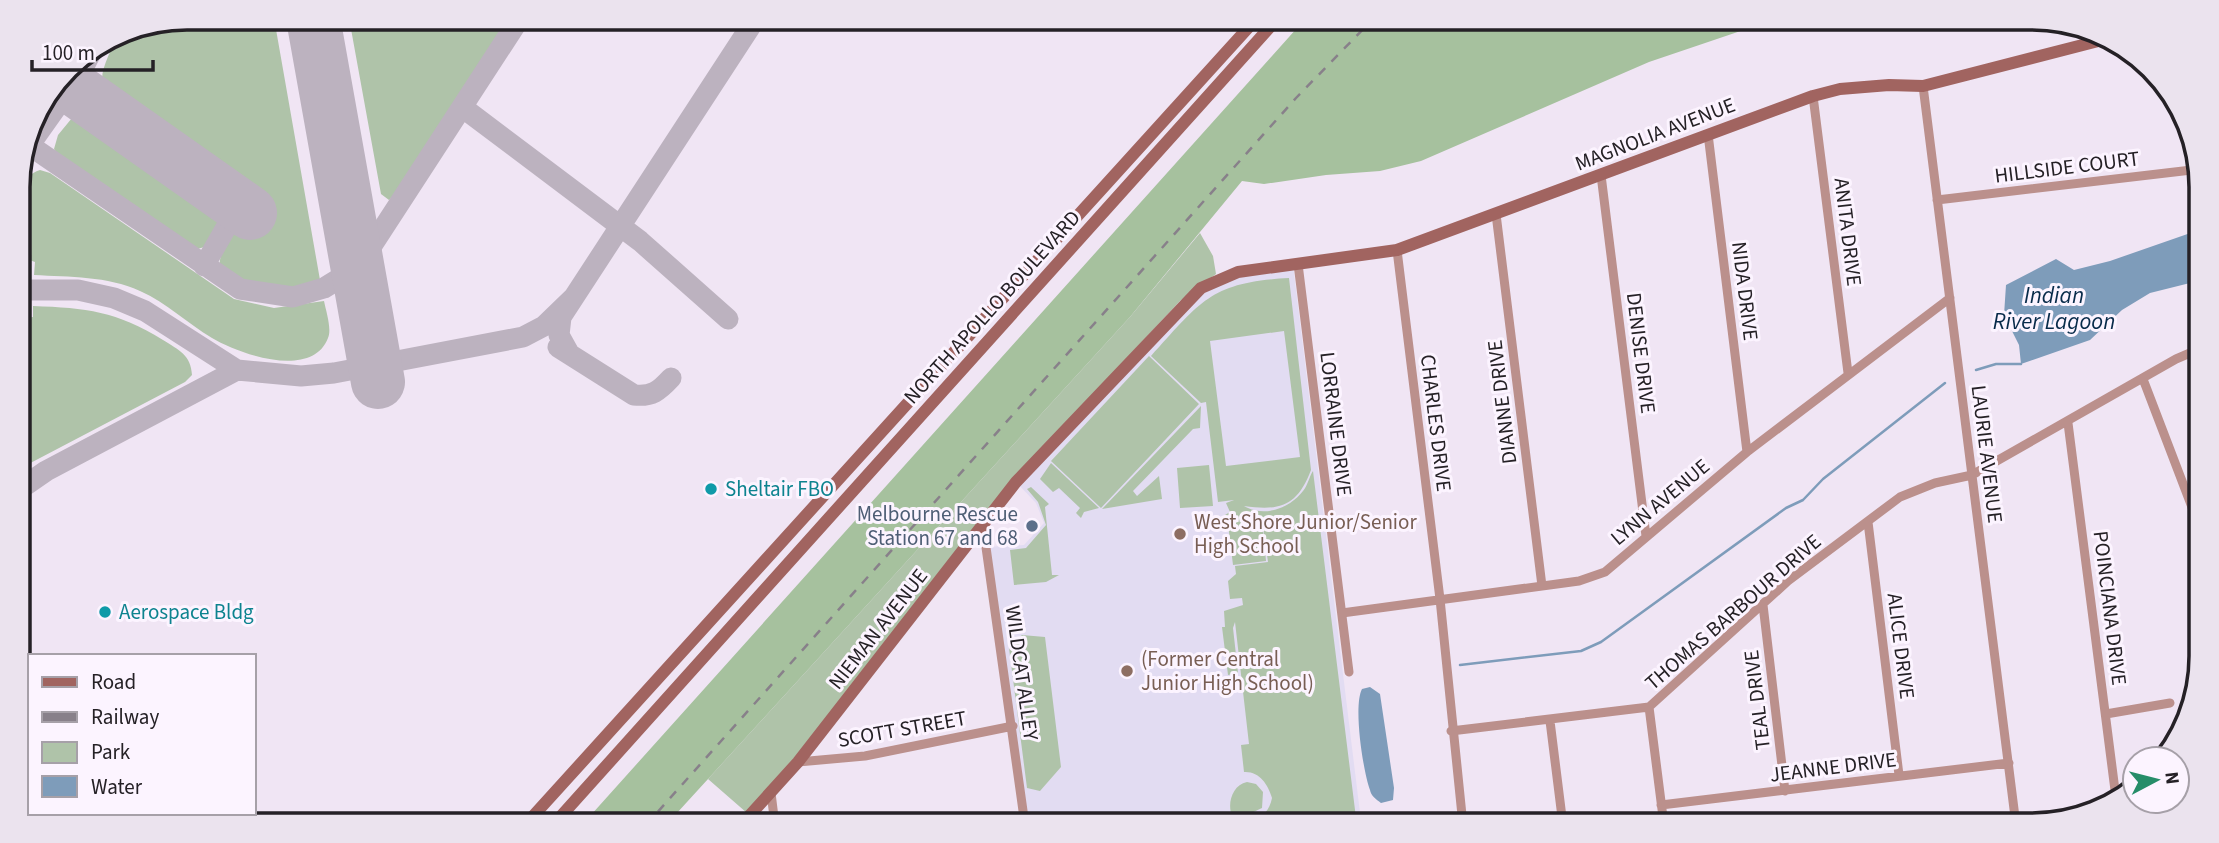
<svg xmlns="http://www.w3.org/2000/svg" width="2219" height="843" viewBox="0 0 2219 843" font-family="'Source Sans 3',sans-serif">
	<rect width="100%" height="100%" fill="#f0e5f4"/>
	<path fill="#e2dcf2" d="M1293,265L1361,821L1323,825H1024L986,547L1024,545L1044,523L1036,503L1016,482L1220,277Z"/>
	<path fill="#afc3a9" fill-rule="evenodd" d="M186,18H274L320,280L317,286C296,293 208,296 221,256C228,236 248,218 259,201L111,98C90,79 112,55 117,33Z
		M349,18H510L397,193L389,200L381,194Z
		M87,117L211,201C230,224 214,254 185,249L63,162L54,149L58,135L72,118Z
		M40,170L50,173L234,299L274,308L324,301C326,311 332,329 328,338C312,380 239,354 212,338C187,323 167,303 140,291C107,276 70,277 34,275L35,262L18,256C18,231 9,179 40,170Z
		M1200,233L1213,256L1216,274L1180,301L1013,480L795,758L747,813L708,779L1130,317Z
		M1289,278L1311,470C1297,507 1279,511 1244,506C1264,518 1290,508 1303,491C1308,485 1309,477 1313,471L1356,818L1300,825H1221C1243,822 1267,824 1272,798C1268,784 1259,771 1244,772L1241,745L1249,744L1235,622L1233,628L1238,673L1228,675L1222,627H1225L1224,611L1243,605L1242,598L1230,599L1228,581L1236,574L1235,566L1268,562L1262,519L1266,561L1233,565L1228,524L1241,521L1225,520V515L1230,512L1226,503L1234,500L1218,502L1206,402L1201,403L1151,356C1201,301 1211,282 1289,278ZM1284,331L1300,457L1226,466L1210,341Z
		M33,306C87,308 116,311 163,340C179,350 191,355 192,375L185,382L19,469V319L33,317Z
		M1149,356L1199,404L1101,508L1051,461Z
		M1201,406L1200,428L1193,429L1133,491L1137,496L1159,476L1162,499L1102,509Z
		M1051,463L1099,508L1084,512L1081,518L1076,513L1080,508L1059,488L1053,492L1040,479Z
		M1209,465L1213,506L1180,508L1177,468Z
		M1031,487L1049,504L1045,507L1052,575H1059L1046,582L1014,585L1010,550L1026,548L1046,525L1038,502L1027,489Z
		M1022,635L1045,637L1061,767L1040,791L1027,788L1009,648Z
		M1247,782L1256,784L1263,792L1262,808L1247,815L1232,816C1227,804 1232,785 1247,782Z"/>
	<path fill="#a6c19e" d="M1306,18H1779L1649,62L1421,161L1380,171L1326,175L1264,184L1242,181L1130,317L666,825H582Z"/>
	<path fill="#7e9cba" d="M2199,230L2198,281L2150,293L2122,310L2090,340L2021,364L2019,345L2004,315L2006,285L2056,259L2074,270L2110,261Z
		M1370,687L1380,694L1394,788L1393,800L1381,803C1376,799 1371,796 1370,790C1363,771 1353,706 1362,689Z"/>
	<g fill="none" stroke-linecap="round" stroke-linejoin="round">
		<path stroke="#7e9cba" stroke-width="2.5" d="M1976,370L1996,364H2021
			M1460,665L1581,651L1601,642L1786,508L1803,500L1823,479L1945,383"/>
		<path stroke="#bcb2bf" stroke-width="21" d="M462,107L640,241L728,319
			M26,143L240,289L293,297L324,288L358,267L520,18
			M24,153L80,74L94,47
			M204,266L239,205
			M19,290H78L114,298L145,311L237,370L301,376L334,373L523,337L544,326L574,297
			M558,347L634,395C652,397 659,391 671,378
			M569,353L559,335L561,317L756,18
			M20,489L46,471L237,370"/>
		<path stroke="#bcb2bf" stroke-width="54" d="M313,18L378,382
			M60,79L250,213"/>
		<path stroke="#bb908c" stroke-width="9" d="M1923,86L2016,825
			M1813,96L1848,373
			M1708,134L1747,452
			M1601,175L1646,536
			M1937,200L2200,169
			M1496,214L1542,586
			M1397,250L1440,599L1463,825
			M1298,264L1349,672
			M2143,379L2195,515
			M2068,423L2116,798
			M1868,522L1899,775
			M983,526L1025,825
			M1763,605L1785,791
			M1342,613L1579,581L1605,572L1747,452L1950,298
			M1649,707L1664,825
			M2106,714L2170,703
			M1550,721L1563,825
			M1451,731L1649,707L1788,581L1900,497L1935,483L1972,475L2176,359L2197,350
			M798,762L865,756L1013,726
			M771,793L775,825
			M1661,805L2009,763"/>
		<path stroke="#a16460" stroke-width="12" d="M525,825L1257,18
			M553,825L1278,18
			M741,825L798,762L1016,482L1201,288L1238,272L1397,250L1813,96L1840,89L1889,85L1923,86L2106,39"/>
		<path stroke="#88808a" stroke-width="2.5" stroke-dasharray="9 9" stroke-linecap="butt" d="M646,825L1296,98L1374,18"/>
	</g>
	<g fill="#0f9aa8" stroke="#fcf4ff" stroke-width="2.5">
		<circle cx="711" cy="489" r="7"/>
		<circle cx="105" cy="612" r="7"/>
	</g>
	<circle fill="#5c6f8a" stroke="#fcf4ff" stroke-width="2.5" cx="1032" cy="526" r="7"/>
	<g fill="#8d6e63" stroke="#fcf4ff" stroke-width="2.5">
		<circle cx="1180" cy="534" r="7"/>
		<circle cx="1127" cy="671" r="7"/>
	</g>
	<g text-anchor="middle" stroke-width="6" stroke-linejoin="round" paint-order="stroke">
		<g font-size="21" fill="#252126" stroke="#fcf4ff">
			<text transform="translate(1655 134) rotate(-21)" y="7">MAGNOLIA AVENUE</text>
			<text transform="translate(2067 167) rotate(-7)" y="7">HILLSIDE COURT</text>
			<text transform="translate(1848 232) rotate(83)" y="7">ANITA DRIVE</text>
			<text transform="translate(1745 291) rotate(83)" y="7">NIDA DRIVE</text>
			<text transform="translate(992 307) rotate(-48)" y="7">NORTH APOLLO BOULEVARD</text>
			<text transform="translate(1641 353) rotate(83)" y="7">DENISE DRIVE</text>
			<text transform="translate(1502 402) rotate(-97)" y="7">DIANNE DRIVE</text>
			<text transform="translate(1436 423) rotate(83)" y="7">CHARLES DRIVE</text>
			<text transform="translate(1336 424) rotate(83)" y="7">LORRAINE DRIVE</text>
			<text transform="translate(1987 454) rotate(83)" y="7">LAURIE AVENUE</text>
			<text transform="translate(1660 502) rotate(-40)" y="7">LYNN AVENUE</text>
			<text transform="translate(2110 608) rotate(83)" y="7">POINCIANA DRIVE</text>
			<text transform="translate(1733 612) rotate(-41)" y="7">THOMAS BARBOUR DRIVE</text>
			<text transform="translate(878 629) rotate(-52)" y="7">NIEMAN AVENUE</text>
			<text transform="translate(1901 646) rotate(83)" y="7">ALICE DRIVE</text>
			<text transform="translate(1022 673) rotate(82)" y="7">WILDCAT ALLEY</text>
			<text transform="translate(1757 700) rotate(-97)" y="7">TEAL DRIVE</text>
			<text transform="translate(902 729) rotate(-10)" y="7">SCOTT STREET</text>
			<text transform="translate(1833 767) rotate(-7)" y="7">JEANNE DRIVE</text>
		</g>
		<g font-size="21" fill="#0d838f" stroke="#fcf4ff" text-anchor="start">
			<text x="725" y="496">Sheltair FBO</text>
			<text x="119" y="619">Aerospace Bldg</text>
		</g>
		<g font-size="21" fill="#4e5e75" stroke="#fcf4ff" text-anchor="end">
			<text x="1018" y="521">Melbourne Rescue<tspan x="1018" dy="24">Station 67 and 68</tspan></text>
		</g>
		<g font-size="21" fill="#785e54" stroke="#fcf4ff" text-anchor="start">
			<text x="1194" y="529">West Shore Junior/Senior<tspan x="1194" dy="24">High School</tspan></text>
			<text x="1141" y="666">(Former Central<tspan x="1141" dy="24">Junior High School)</tspan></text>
		</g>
		<g font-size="23" font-style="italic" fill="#082b4a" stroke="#fcf4ff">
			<text x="2054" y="303">Indian<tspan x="2054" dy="26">River Lagoon</tspan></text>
		</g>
	</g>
	<path d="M0 0H2219V843H0ZM187 30H2032A157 157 0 0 1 2189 187V656A157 157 0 0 1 2032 813H187A157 157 0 0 1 30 656V187A157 157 0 0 1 187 30Z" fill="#ebe3ee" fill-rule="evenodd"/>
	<path fill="none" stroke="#252126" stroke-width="3.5" d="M187 30H2032A157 157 0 0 1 2189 187V656A157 157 0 0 1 2032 813H187A157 157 0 0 1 30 656V187A157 157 0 0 1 187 30Z"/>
	<rect x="28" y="654" width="228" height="161" fill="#fcf4ff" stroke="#a6a0a8" stroke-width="2"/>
	<rect x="42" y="677" width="35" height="10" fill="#a16460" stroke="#a6a0a8" stroke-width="2"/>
	<text x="91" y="689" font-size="21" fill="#252126">Road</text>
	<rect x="42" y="712" width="35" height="10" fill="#88808a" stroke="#a6a0a8" stroke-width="2"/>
	<text x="91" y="724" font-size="21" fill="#252126">Railway</text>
	<rect x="42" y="742" width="35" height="21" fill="#afc3a9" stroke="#a6a0a8" stroke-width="2"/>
	<text x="91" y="759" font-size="21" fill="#252126">Park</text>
	<rect x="42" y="776" width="35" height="21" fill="#7e9cba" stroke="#a6a0a8" stroke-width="2"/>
	<text x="91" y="794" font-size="21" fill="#252126">Water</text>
	<g transform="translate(2156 780) rotate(83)"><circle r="33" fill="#fcf4ff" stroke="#a6a0a8" stroke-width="2"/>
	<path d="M0-5L12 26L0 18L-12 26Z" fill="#268d69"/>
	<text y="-10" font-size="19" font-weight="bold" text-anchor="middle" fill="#252126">N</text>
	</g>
	<path d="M32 60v10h121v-10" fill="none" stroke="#252126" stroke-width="3.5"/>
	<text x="42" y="60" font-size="21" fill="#252126" stroke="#fcf4ff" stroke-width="5" paint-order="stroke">100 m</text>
</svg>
